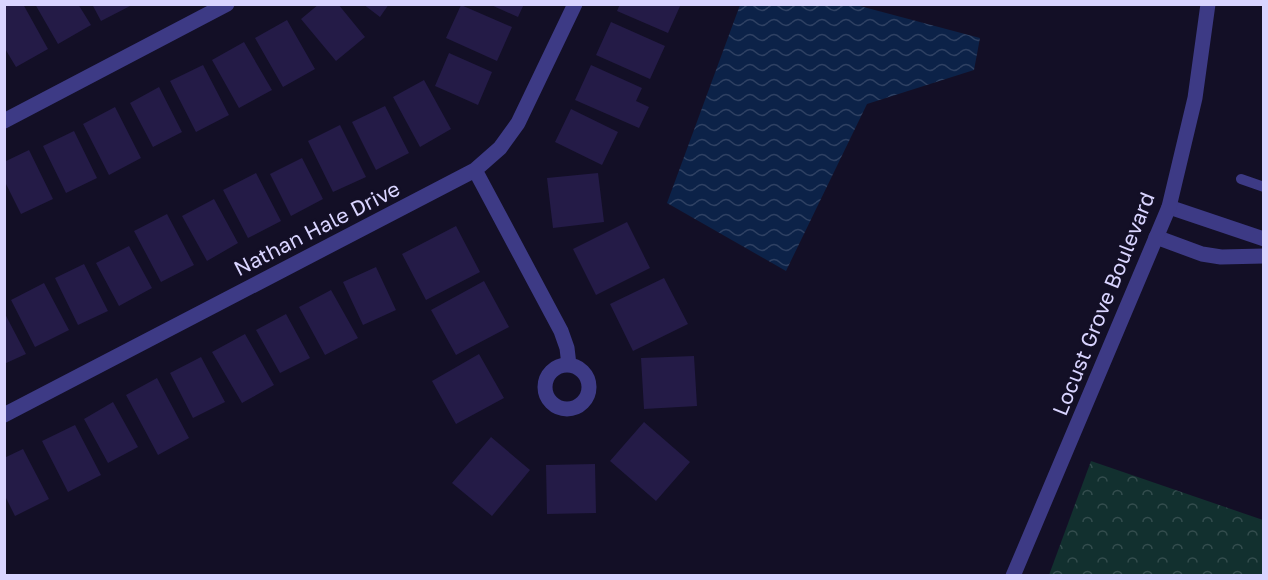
<svg xmlns="http://www.w3.org/2000/svg" width="1268" height="580" viewBox="0 0 1268 580" font-family="'Golos Text',sans-serif">
	<defs>
		<pattern id="forest-crowns" width="20" height="18" patternUnits="userSpaceOnUse" patternTransform="scale(1.5)"><rect width="20" height="18" fill="#12302f"/><path d="M2 6a3 3 0 1 1 6 0M12 15a3 3 0 1 1 6 0" fill="none" stroke="#344d4e"/></pattern>
		<pattern id="water-waves" width="16" height="10" patternUnits="userSpaceOnUse" patternTransform="scale(1.5)"><rect width="16" height="10" fill="#0c2248"/><path d="M0 5q4-4 8 0t8 0" fill="none" stroke="#2f4163"/></pattern>
	</defs>
	<rect width="100%" height="100%" fill="#130f26"/>
	<path fill="url(#forest-crowns)" d="M1091,461L1263,520V575H1049Z"/>
	<path fill="url(#water-waves)" d="M740,5H856L980,38L974,70L867,104L786,271L667,203Z"/>
	<path fill="#241b47" d="M10,4H23L48,49L16,67L4,47V7Z
		M35,4H78L91,25L58,44Z
		M92,4H134L101,21Z
		M319,4H338L365,37L336,61L301,19Z
		M363,4H389L380,17Z
		M489,4H524L518,17Z
		M620,4H681L668,33L617,11Z
		M461,5L512,27L497,61L446,38Z
		M287,20L315,69L283,87L255,38Z
		M611,22L665,46L650,79L596,55Z
		M244,42L272,90L239,108L212,60Z
		M449,53L492,72L478,105L435,86Z
		M203,65L229,115L196,132L170,81Z
		M591,65L642,88L636,101L649,107L639,128L575,100Z
		M424,80L451,129L420,147L393,97Z
		M159,87L182,132L153,147L130,103Z
		M385,106L409,153L376,170L352,122Z
		M115,107L141,158L109,175L83,124Z
		M571,109L618,132L602,165L555,142Z
		M340,125L366,177L333,192L308,141Z
		M74,131L97,178L66,193L43,146Z
		M29,150L53,199L21,214L4,180V162Z
		M302,158L323,199L291,216L270,174Z
		M256,173L281,221L248,238L223,190Z
		M598,173L604,222L553,228L547,178Z
		M214,199L238,243L207,261L182,216Z
		M167,214L194,265L161,282L134,231Z
		M627,222L650,268L596,295L573,249Z
		M456,226L480,272L426,300L402,254Z
		M129,246L152,288L119,306L96,263Z
		M84,264L108,311L78,325L55,278Z
		M376,267L396,310L363,325L343,282Z
		M664,278L688,324L633,351L610,304Z
		M484,281L509,327L456,355L431,310Z
		M44,283L69,330L35,347L11,300Z
		M331,290L358,338L325,355L299,307Z
		M4,312L26,354L4,364Z
		M286,314L310,358L280,373L256,330Z
		M245,334L274,385L242,403L212,352Z
		M479,354L504,398L456,424L432,381Z
		M694,356L697,406L644,409L641,358Z
		M201,357L225,402L193,418L170,373Z
		M157,378L189,438L158,455L126,395Z
		M113,402L138,447L108,463L84,419Z
		M644,422L690,462L656,501L610,461Z
		M75,425L101,475L68,492L42,441Z
		M491,437L530,470L492,516L452,483Z
		M23,449L49,499L15,516L4,494V458Z
		M595,464L596,513L547,514L546,465Z"/>
	<g fill="none" stroke-linecap="round" stroke-linejoin="round">
		<path stroke="#3d3a85" stroke-width="10" d="M1241,179L1264,187"/>
		<path stroke="#3d3a85" stroke-width="15" d="M4,121L227,4
			M475,170L561,331L567,348L569,365
			M1169,207L1264,239
			M1156,237L1202,254L1221,257L1264,256
			M545 387a22 22 0 1 1 44 0a22 22 0 1 1-44 0Z
			M4,415L475,170L500,148L518,123L575,4"/>
		<path stroke="#3d3a85" stroke-width="15" d="M1013,576L1169,207L1195,98L1208,4"/>
	</g>
	<g text-anchor="middle" stroke-width="5" stroke-linejoin="round" paint-order="stroke">
		<g font-size="21" fill="#d9d4ff" stroke="#130f26">
			<text transform="translate(317 229) rotate(-27)" y="7">Nathan Hale Drive</text>
			<text transform="translate(1104 304) rotate(-68)" y="7">Locust Grove Boulevard</text>
		</g>
	</g>
	<rect width="1268" height="580" fill="none" stroke="#d9d4ff" stroke-width="12"/>
</svg>
